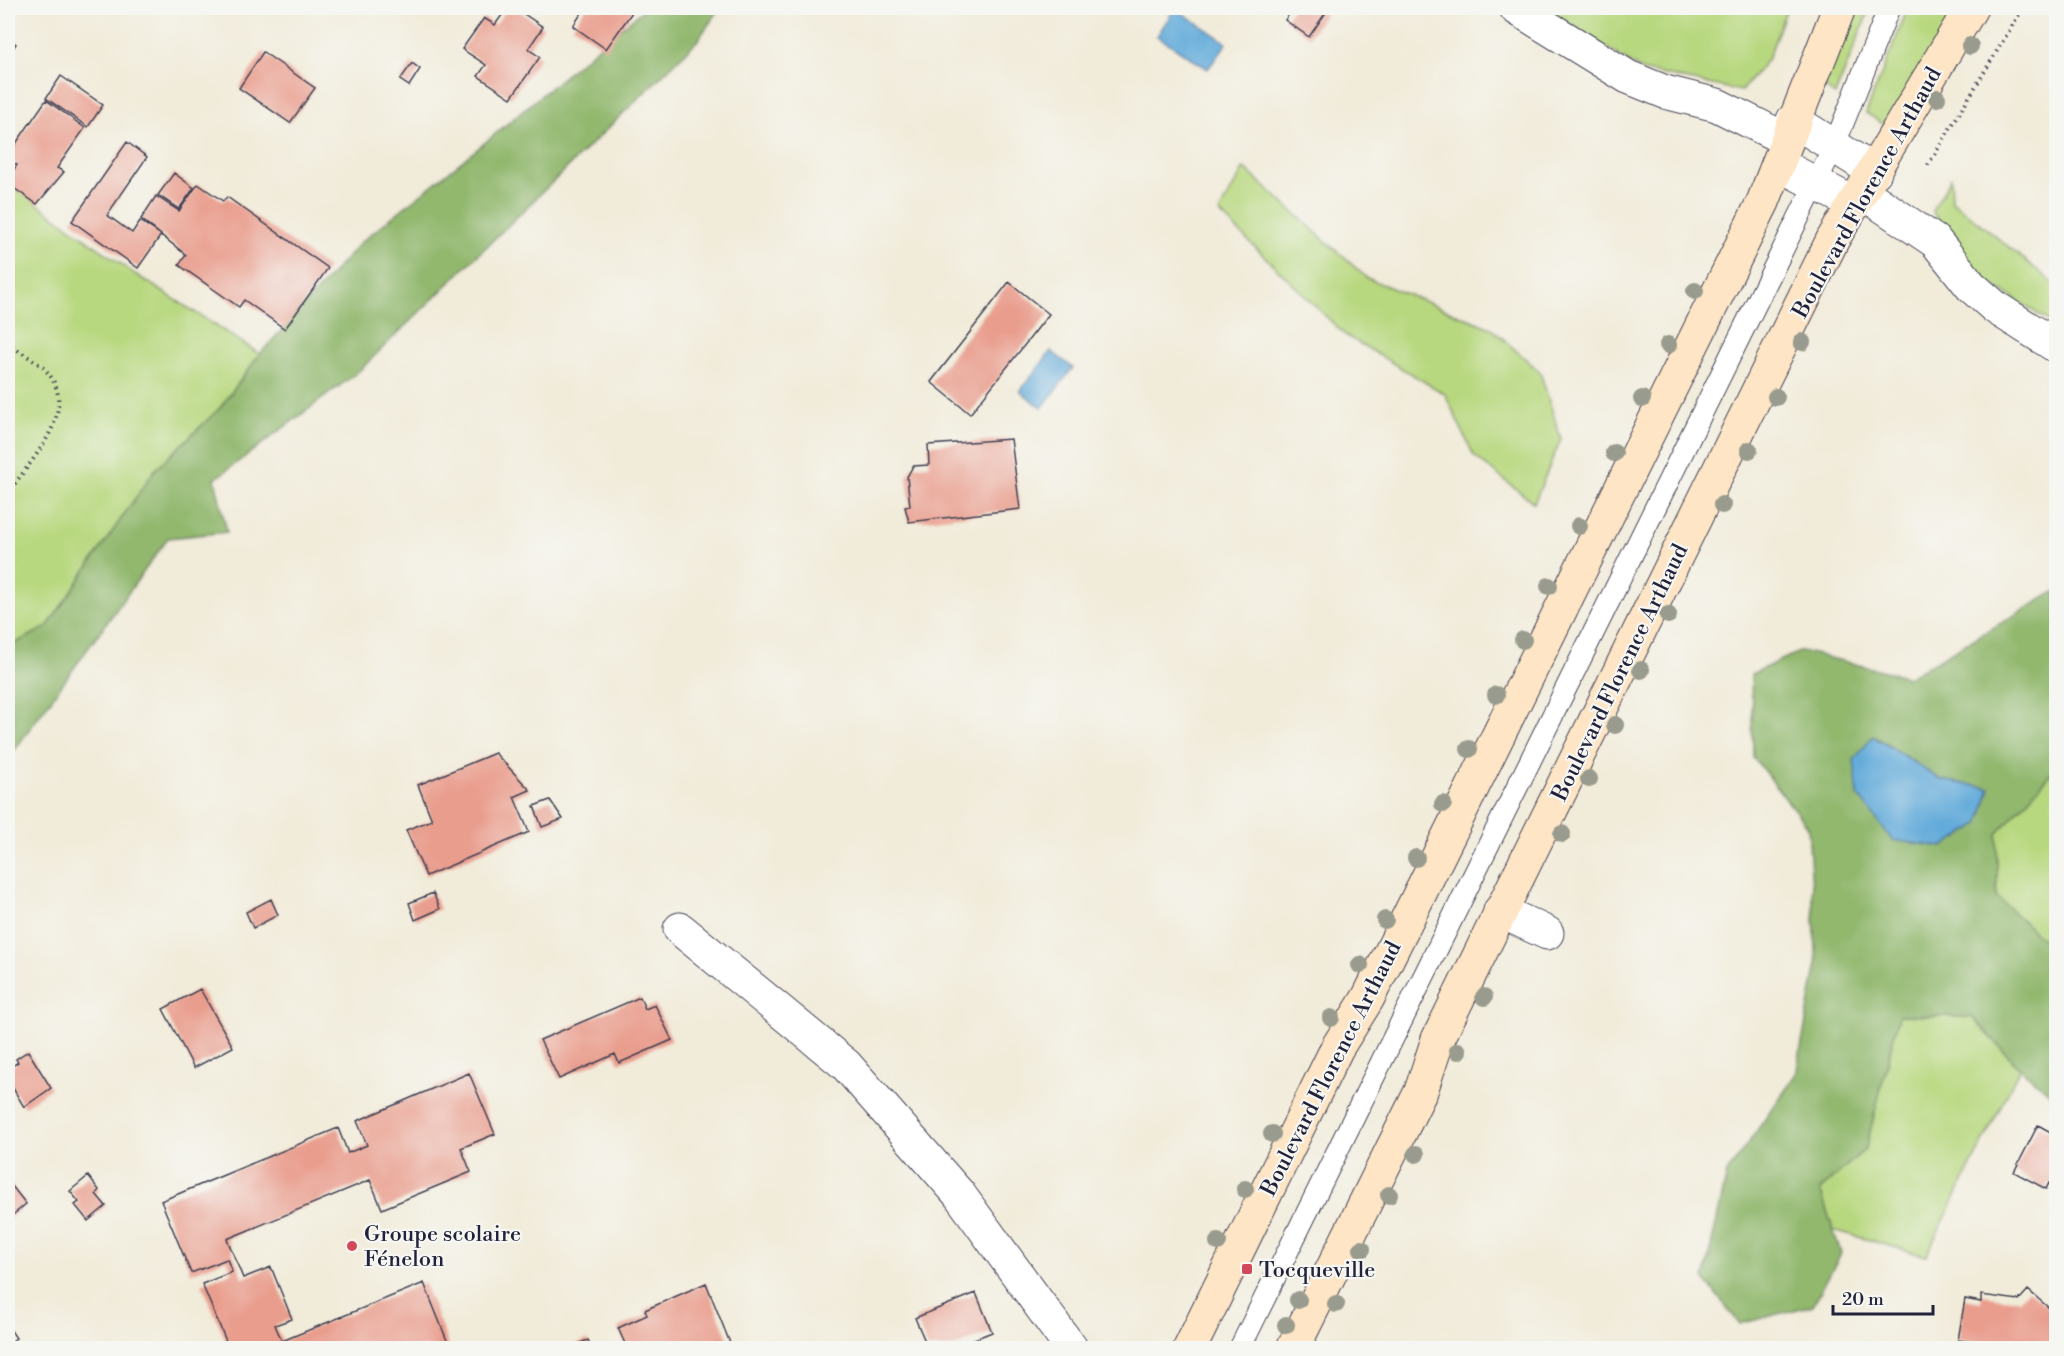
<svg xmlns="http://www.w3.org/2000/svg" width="2064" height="1356" viewBox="0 0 2064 1356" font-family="'Libre Bodoni',serif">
	<rect width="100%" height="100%" fill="#f6f6f2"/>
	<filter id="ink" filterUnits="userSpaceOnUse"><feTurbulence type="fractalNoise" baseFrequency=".0167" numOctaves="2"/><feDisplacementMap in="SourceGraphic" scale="12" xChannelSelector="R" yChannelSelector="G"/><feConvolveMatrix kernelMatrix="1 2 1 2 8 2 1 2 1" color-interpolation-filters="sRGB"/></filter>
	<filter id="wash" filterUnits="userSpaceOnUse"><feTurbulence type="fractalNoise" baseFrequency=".008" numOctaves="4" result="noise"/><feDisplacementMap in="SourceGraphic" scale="24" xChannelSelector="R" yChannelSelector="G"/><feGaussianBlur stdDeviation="1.35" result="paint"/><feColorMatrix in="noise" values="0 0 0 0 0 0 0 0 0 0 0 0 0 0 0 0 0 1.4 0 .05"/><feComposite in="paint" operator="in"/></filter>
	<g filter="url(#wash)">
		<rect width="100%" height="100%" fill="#f1ebd9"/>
		<path fill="#b8d87f" stroke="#6d7d5d" stroke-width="1.5" d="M1555,8H1787L1768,59L1741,91L1641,70L1552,13Z
			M1849,8H1870L1835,95L1819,83Z
			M1908,8H1957L1886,126L1866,113Z
			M1244,168L1367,278L1491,328L1540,372L1561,439L1534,503L1474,456L1445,394L1345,335L1219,212Z
			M1951,178L1952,201L2056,285V326L1981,277L1932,211Z
			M8,183L135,274L260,354L220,408L154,471L47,627L8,647Z
			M2056,768V952L1997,897V834Z
			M1899,1015L1972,1017L2020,1068L1926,1256L1833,1230L1820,1190L1866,1148Z"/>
		<path fill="#92b86e" stroke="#5a6d54" stroke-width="1.5" fill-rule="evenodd" d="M645,8H720L697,41L358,372L215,479L227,532L168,538L8,759V647L47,627L154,471L220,408L260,354L361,242L482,145Z
			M2056,591V768L1997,834V897L2056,952V1099L2020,1068L1972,1017L1899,1015L1866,1148L1820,1190L1841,1253L1813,1305L1740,1324L1704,1279L1727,1173L1796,1075L1817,964L1808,827L1753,757L1751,674L1801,651L1909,677ZM1874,736L1941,780L1990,788L1858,795Z"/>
		<path fill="#63abda" stroke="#42668a" stroke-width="1.5" d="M1175,8L1227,43L1208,69L1157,36Z
			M1051,351L1073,368L1042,408L1020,391Z
			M1873,736L1941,780L1990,788L1979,824L1943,847L1892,840L1858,795L1854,760Z"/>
		<g id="blocks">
			<path fill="#e99d8d" d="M507,8H515L543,27L528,49L540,57L511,98L478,76L486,65L462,49L484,18L495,25Z
				M585,8H635L606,49L573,26Z
				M1293,8H1329L1309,37L1285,20Z
				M8,38L16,44L8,56Z
				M263,52L315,88L290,123L239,88Z
				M412,63L420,69L409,86L400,80Z
				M61,76L103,105L88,127L46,98Z
				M46,100L85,128L57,168L64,172L37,204L8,184V179L17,165L8,159V155Z
				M127,142L147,157L107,215L132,233L140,221L161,235L138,268L72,221Z
				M174,173L194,188L179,209L158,195Z
				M198,184L223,201L227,197L328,268L285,329L244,300L239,307L179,265L186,255L141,219L156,196L179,211Z
				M1009,282L1049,314L970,414L931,382Z
				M1011,439L1020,509L909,522L905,507L910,506L907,477L913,466L929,465L928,445Z
				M495,753L530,790L514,797L529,832L426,876L406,830L432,820L418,785Z
				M550,800L563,819L542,827L534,806Z
				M433,893L440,909L415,920L409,903Z
				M271,899L278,915L253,928L246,912Z
				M200,989L233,1047L194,1068L163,1009Z
				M640,997L645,1009L655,1005L672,1040L619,1063L615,1054L559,1079L540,1040Z
				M28,1051L51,1088L24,1107L8,1080V1069L18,1062L16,1059Z
				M469,1073L495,1134L461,1148L471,1172L382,1209L370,1180L227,1239L243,1278L271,1267L292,1319L275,1325L282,1341L424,1283L450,1348H261L259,1343L245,1348H229L202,1284L232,1272L227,1259L191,1273L161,1201L338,1128L348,1153L367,1145L357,1121Z
				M2038,1125L2056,1135V1186L2049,1183L2046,1189L2014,1172Z
				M88,1176L99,1190L96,1194L106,1206L88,1221L75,1205L79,1202L70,1191Z
				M8,1181L26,1204L8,1219Z
				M706,1283L732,1348H627L618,1328L647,1315L645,1310Z
				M2028,1290L2056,1314V1348H2012L1958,1340L1965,1299L1981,1302V1295L2019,1300Z
				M976,1293L992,1332L952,1348H928L915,1318Z
				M8,1326L16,1338L8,1344Z
				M588,1340L592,1348H567Z"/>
		</g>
	</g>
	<g filter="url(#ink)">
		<use href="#blocks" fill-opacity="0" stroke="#414053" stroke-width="1.5"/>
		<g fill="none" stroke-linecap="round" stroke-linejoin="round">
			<defs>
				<path id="lane" d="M1240,1348L1834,146L1889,8"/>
				<path id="street" d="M1516,8L1628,77L1665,92L1717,105L1787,140
					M1793,120L1875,172
					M1778,164L1855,204
					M1862,192L1936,242L1971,286L1996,308L2056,346
					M1500,911L1547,933
					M680,929L846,1065L959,1194L1071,1348"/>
				<path id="secondary" d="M1190,1348L1337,1048L1368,998L1763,202L1839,8
					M1293,1348L1421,1091L1438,1039L1833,239L1971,8"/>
			</defs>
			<use href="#lane" stroke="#414053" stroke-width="23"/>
			<use href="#street" stroke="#414053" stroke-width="35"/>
			<use href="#secondary" stroke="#414053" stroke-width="35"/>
			<path stroke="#414053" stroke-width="4" stroke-dasharray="1.5 4.5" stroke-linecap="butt" d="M1928,165L2023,8
				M8,343C20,353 40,362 49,374C79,414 29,462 8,493"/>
			<use href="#lane" stroke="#fff" stroke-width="21"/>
			<use href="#street" stroke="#fff" stroke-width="33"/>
			<use href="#secondary" stroke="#fde5c5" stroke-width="33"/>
		</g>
		<g fill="#989b8d">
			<circle cx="1970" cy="46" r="9"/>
			<circle cx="1937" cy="98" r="9"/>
			<circle cx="1695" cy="291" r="9"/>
			<circle cx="1802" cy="342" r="9"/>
			<circle cx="1668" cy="345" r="9"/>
			<circle cx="1776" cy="397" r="9"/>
			<circle cx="1642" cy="399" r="9"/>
			<circle cx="1749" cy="450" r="9"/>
			<circle cx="1614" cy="453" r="9"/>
			<circle cx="1722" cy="505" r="9"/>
			<circle cx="1579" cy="526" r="9"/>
			<circle cx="1549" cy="586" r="9"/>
			<circle cx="1668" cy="615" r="9"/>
			<circle cx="1523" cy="640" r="9"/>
			<circle cx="1641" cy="670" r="9"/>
			<circle cx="1496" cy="695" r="9"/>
			<circle cx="1615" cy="725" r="9"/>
			<circle cx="1469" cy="749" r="9"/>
			<circle cx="1589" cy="779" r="9"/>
			<circle cx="1443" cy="804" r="9"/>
			<circle cx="1562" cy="834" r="9"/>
			<circle cx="1416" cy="858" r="9"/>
			<circle cx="1385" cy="920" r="9"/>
			<circle cx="1360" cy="965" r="9"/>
			<circle cx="1484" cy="997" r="9"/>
			<circle cx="1331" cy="1018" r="9"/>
			<circle cx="1458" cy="1051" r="9"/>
			<circle cx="1272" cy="1134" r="9"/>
			<circle cx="1416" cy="1154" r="9"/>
			<circle cx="1245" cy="1189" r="9"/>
			<circle cx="1389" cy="1195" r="9"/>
			<circle cx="1218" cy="1242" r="9"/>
			<circle cx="1362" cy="1249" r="9"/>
			<circle cx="1298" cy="1300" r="9"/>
			<circle cx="1336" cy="1304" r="9"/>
			<circle cx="1286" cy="1325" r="9"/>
		</g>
	</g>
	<g fill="#d1495b" stroke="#f6f6f2" stroke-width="2">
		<circle cx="352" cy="1246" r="6"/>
		<rect x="1241" y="1263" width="12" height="12" rx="3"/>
	</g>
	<g text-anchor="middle" stroke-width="4.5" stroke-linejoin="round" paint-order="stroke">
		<g font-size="22" fill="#22223b" stroke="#f6f6f2">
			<text transform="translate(1866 192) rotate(-61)" y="8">Boulevard Florence Arthaud</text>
			<text transform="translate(1619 672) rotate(-64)" y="8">Boulevard Florence Arthaud</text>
			<text transform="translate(1330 1068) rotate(-63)" y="8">Boulevard Florence Arthaud</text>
		</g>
		<g font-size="22" fill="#22223b" stroke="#f6f6f2" text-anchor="start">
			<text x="364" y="1241">Groupe scolaire<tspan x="364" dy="25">Fénelon</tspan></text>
			<text x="1259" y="1277">Tocqueville</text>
		</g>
	</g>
	<rect width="2064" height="1356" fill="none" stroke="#f6f6f2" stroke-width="30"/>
	<path d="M1833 1305v9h100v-9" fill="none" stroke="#22223b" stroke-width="3"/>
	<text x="1842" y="1305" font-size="18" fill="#22223b" stroke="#f6f6f2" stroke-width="4.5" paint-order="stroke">20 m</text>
</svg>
